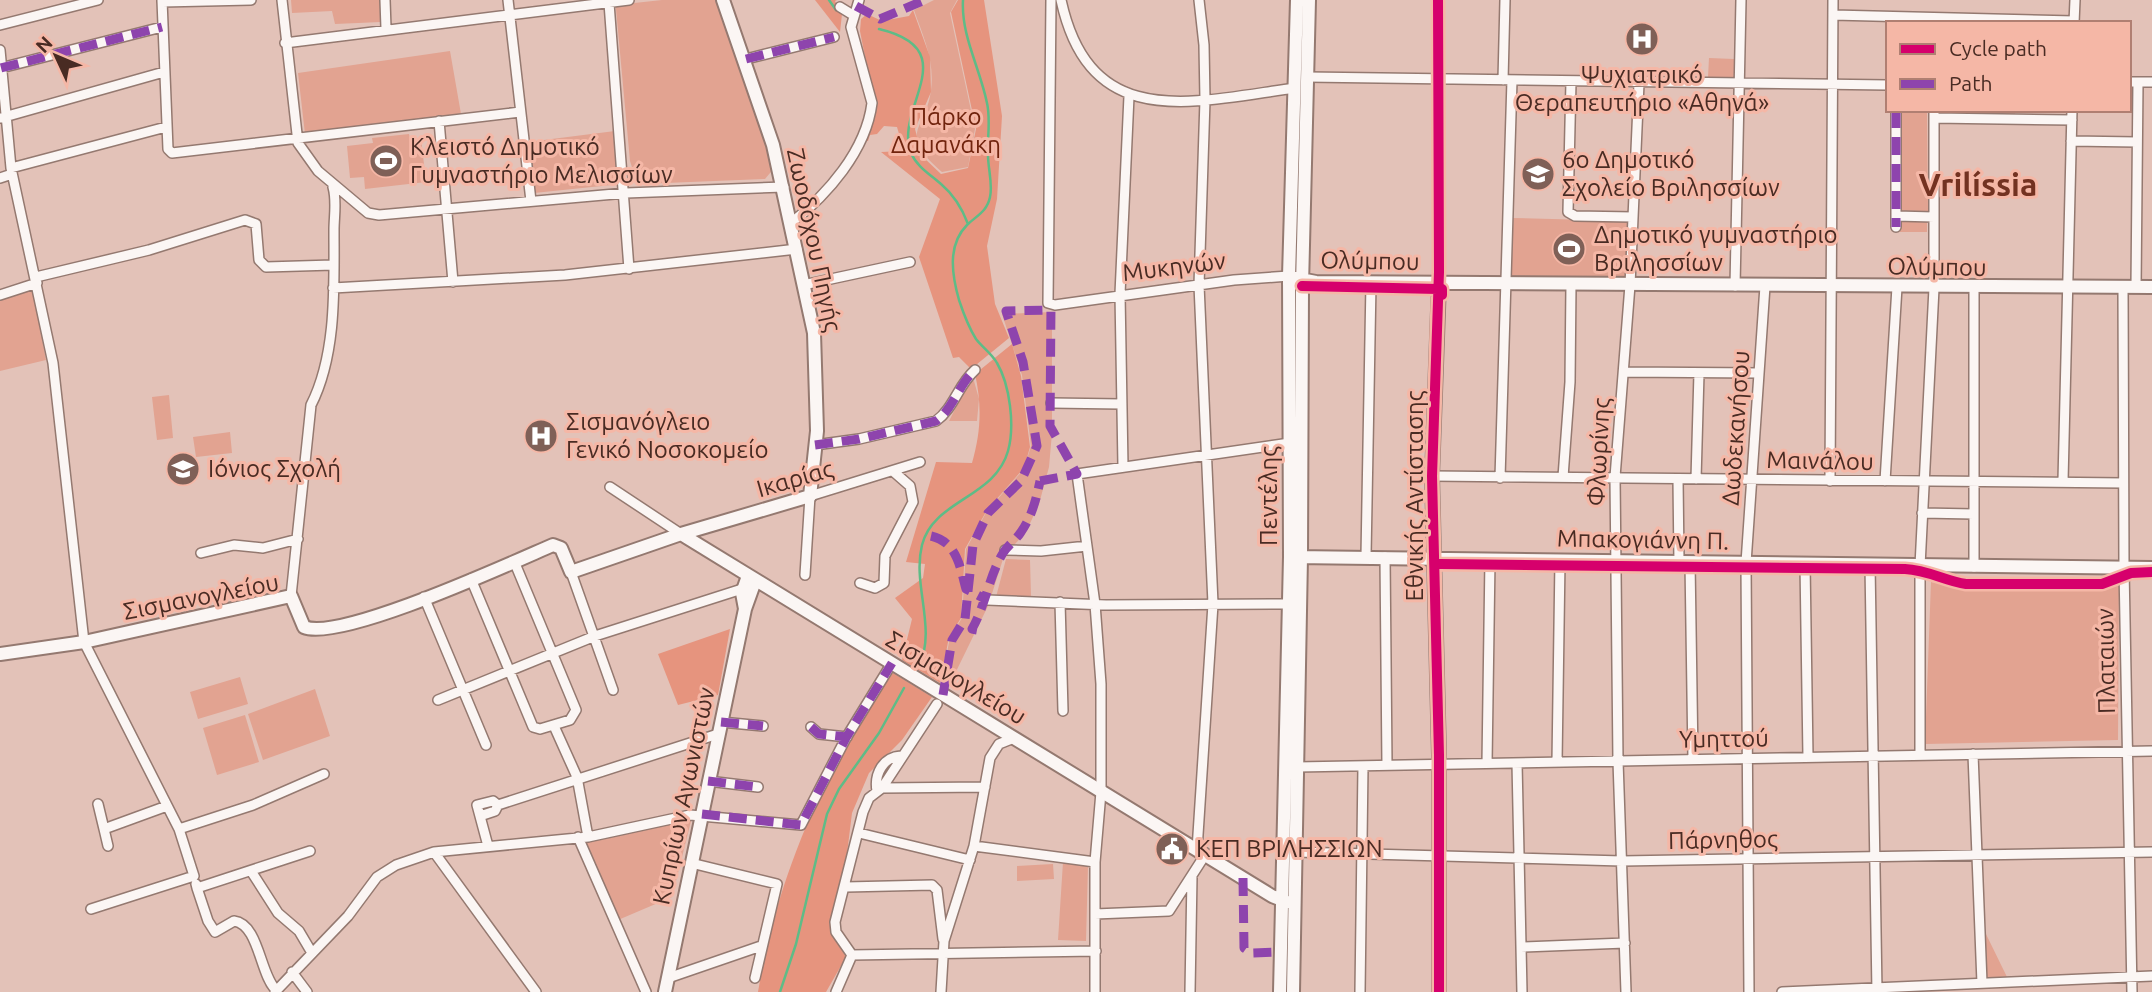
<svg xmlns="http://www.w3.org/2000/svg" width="2152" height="992" viewBox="0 0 2152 992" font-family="Ubuntu,sans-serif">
	<rect width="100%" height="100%" fill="#e3c2b8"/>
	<path fill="#e2a391" d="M291,0H380L381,22L335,24L332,11L292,13Z
		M662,0H717L775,167L765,179L641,184L636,180L630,161L616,9V5Z
		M934,0H957L950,13L975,129L968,167L942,172C896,132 926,131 931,90C935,61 923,36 914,10Z
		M450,51L461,114L305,134L298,73Z
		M1709,58L1734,59V78L1708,77Z
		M1899,110H1927L1928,212L1899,211Z
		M1937,110H2015V115L1937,114Z
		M615,131L621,184L534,193L528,142Z
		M409,134L410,139L421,138L426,182L365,189L364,177L350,178L347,146L373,143L372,138Z
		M1512,218L1628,221L1625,280L1511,278Z
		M1927,219V232H1900L1901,220Z
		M33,288L46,360L0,371V299Z
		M1052,312V433L1049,467L1039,504L1026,532L1004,556L988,606L946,692L941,684L950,637L962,618L966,549L987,511L1024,469L1031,446L1022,375L1002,314Z
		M974,381L979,399L977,421H949L969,382Z
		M169,395L173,438L157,440L152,397Z
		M230,432L232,453L196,457L193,437Z
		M1006,559L1030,560L1031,596L996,597Z
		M1931,582L1959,587H2102L2119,583L2118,740L1925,744Z
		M240,677L248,704L198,719L190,692Z
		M315,689L330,736L263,760L248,714Z
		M245,715L259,762L217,775L203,728Z
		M692,817L672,897L618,920L579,840Z
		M1063,862L1088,865L1086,941L1058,940Z
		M1053,864L1054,879L1017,881V866Z
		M1984,930L2007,977L1987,978Z"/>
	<path fill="#e6947e" d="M815,0H837L835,1L842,14L840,32Z
		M958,0H984L1002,116L997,199L987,246L995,304L1009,338L971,369L959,357L953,358L919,257L940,199L881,152L904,151L897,127L884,126L877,134L870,135L868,141H863L874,103L860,31L861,19L867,14L882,21L909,16L913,10L930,57L931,92L915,129L922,156L941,174L968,168L976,129L951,12Z
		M1012,344L1021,376L1030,447L1024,468L987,510L965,549L961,618L949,637L940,683L902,660L912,619L895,598L923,578L925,564L906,562L936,462L972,463C981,432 982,405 975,374Z
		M730,629L718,695L678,705L658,654Z
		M893,673L932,697L902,740L869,773L852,813L843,886L830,923L832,933L846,957L826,992H758C772,904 805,818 848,740C861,717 878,695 893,673Z"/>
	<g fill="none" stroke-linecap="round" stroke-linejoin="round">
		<path stroke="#5ebc87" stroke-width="2.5" d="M829,0L836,10
			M879,29C967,50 893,108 911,153C917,167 931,175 941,184C954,195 962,208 968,224
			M919,666C937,628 912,585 922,545C933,500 995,498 1008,451C1015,426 1010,385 997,363C992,354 982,347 976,339C969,328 963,312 959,300C952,275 947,245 967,225C976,216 987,212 990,197C993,184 988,169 988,155C987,137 991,121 987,103C980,68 961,36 963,0
			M780,992L796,944L827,814L839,789L879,733L904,688"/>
		<defs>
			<path id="street" d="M162,0L168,149L172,153L520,112
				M282,0L298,143L318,171L368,213L379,215L626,193L784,187
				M385,0L386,28
				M508,0L531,201
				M1051,0L1048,303L1055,305L1234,280L1289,276
				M1061,0C1090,133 1192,102 1295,88
				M1438,0L1439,283
				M162,2L251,0
				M609,3L629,269
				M840,7L853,15
				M1833,15L2074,21
				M2074,23L2075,0
				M0,25L98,0
				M285,43L629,0
				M0,50L11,168L53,363L84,642L179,829L194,876L91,909
				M746,59L834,37
				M1,68L162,27
				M1307,77L1888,85
				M1503,80L1505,0
				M1571,81L1568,212L1575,216L1633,217
				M2129,82H2152
				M1896,110V227
				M1,118L164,72
				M1934,118L2072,120
				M439,121L453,282
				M2071,141L2137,142
				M11,168L166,127
				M0,178L12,174
				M1896,216L1934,217
				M791,223C827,195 866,151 872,103L851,27L859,0
				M36,277L149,250L245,220L256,224L259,260L266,267L333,265
				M803,285L910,262
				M1735,286L1741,0
				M2136,287L2138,82
				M333,288L565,275L797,249
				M2123,288L2124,568L2132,992
				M0,295L37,283
				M1624,372L1759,373
				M1051,403L1121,404
				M815,445L859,439L936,421C954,408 958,385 975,370
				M1123,467L1120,294L1129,96
				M1432,476L2123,483
				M1563,477L1570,382L1571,284
				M1500,478L1512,80
				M1678,479L1679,562
				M1696,479L1699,373
				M1830,481L1833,0
				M1885,481L1897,287
				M2063,481L2072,110
				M610,487L681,534
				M1922,513L1974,514
				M1005,550L1041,551L1087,546
				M201,553L234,545L263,548L298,539
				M1366,556L1371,283
				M1385,557L1387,765
				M1690,562L1693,759
				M1805,564L1808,757
				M1870,565L1877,992
				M1974,567V289
				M571,572L613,690
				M805,575L810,496L920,462
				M471,579L533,727L540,729L570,720L576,710L514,561
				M860,583L875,588L884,583L885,556L913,502L910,486L894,472
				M291,596L311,405C337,354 334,286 334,230C334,216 337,201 333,187
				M424,597L486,745
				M987,600L1106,605L1289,604
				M1060,602L1063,711
				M438,700L595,636L742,589
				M721,722L763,726
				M554,726L577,777L588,837
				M811,727L819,734L847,737
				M1973,754L1982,983
				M1920,755V566L1934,288V110
				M1557,762L1560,560
				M1487,763L1490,559
				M1517,763L1522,992
				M1297,767L2152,751
				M708,781L758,787
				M882,788L985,787
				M877,791C874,774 883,757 901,756
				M98,804L104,829
				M480,816L495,811L498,805L718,734
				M179,829L253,805L324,774
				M859,833L970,860
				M578,837L646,992
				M108,846L104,829L167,806
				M488,846L477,805L493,801L498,805
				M974,846L1095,862
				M1197,850L1213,604L1199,285L1205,100L1204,45L1199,0
				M434,852L536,992
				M1296,852L1622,861L2152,852
				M691,863L777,884L755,978
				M251,871L278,913L299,931L312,953
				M196,884L197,888L310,851
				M846,887L932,885L937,890L943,939
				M197,888L208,921L215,932L234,921C259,924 260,975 276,990
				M1095,914L1169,911L1205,855
				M1521,947L1625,943
				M852,955L1096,951
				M292,972L307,992
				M668,978L761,946
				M275,992L348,916L377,877L396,865L434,852L588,837L690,815L801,825L846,738L892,663
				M836,992L852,955L836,932L835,922L863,812L869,798L882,788L937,704
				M941,992L944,941L974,846L990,758L999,744L1014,738
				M1095,992V862L1101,792V684L1095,604L1077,474L1290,443
				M1190,992L1192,876
				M1360,992L1363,766
				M1626,992L1618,761L1615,477L1630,285L1639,83
				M1749,992L1746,563L1765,286
				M1782,992L2152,976"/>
			<path id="secondary" d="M1295,278L1316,282L2152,287
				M1439,283L1432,476L1439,755V992
				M681,534L1272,896L1287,902
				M1295,557L2152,568
				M745,609L742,593L748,576
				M0,654L84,642L291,596L304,627C340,642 511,563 553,545L561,548L571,572L681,534L810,496L817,431L814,333L773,145L723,0
				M665,992L745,609L755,581
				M1280,992L1290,557L1289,276L1297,0
				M1293,992L1301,557L1302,286L1309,0"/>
		</defs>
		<use href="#street" stroke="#947970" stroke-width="12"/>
		<use href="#secondary" stroke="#947970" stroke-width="16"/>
		<use href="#street" stroke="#fbf6f4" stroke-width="9"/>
		<use href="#secondary" stroke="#fbf6f4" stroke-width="12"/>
		<path stroke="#8e44ad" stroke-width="9" stroke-dasharray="18 9" stroke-linecap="butt" d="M856,6L880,19L925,0
			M746,59L834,37
			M1,68L162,27
			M1896,110V227
			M815,445L859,439L936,421C954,408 958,385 975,370
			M1040,481L1077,474L1050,426L1051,304
			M931,536C957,542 960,567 966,589L987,600
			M977,630L972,629C986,604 989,576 1003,553C1008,545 1016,540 1021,532C1032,516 1036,500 1040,481
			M943,695L952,640L965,619L973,545L988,513L1021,481L1037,446L1023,362L1006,311L1051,310
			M721,722L763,726
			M811,727L819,734L847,737
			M708,781L758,787
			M702,814L801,825L846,738L892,663
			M1243,878L1244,948L1251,953L1280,952"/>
		<defs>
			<path id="cycleway" d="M1438,0L1439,272L1432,476L1439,755V992
				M1302,286L1438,289H1442V295
				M1440,564L1905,569C1928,570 1945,581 1966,584H2102L2131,573L2152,572"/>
		</defs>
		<use href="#cycleway" stroke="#f5b7a6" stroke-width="15"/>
		<use href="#cycleway" stroke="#d6006c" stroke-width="10"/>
	</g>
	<defs>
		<symbol id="hospital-disc" viewBox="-11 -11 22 22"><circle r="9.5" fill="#7f6057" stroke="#f5b7a6"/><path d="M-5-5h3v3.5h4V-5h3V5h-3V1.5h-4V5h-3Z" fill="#fff"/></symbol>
		<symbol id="stadium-disc" viewBox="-11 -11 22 22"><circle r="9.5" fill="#7f6057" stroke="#f5b7a6"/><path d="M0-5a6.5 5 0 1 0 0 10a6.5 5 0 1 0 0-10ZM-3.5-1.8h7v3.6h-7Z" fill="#fff"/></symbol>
		<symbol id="school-disc" viewBox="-11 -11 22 22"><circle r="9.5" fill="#7f6057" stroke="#f5b7a6"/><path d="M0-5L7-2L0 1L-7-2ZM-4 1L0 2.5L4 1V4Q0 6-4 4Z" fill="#fff"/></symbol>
		<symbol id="civic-disc" viewBox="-11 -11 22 22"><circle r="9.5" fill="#7f6057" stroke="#f5b7a6"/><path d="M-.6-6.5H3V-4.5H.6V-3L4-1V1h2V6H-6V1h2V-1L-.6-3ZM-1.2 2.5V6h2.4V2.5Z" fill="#fff"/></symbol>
	</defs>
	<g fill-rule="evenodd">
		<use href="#hospital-disc" x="1623" y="20" width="38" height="38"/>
		<use href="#stadium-disc" x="367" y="142" width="38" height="38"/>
		<use href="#school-disc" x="1519" y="155" width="38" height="38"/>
		<use href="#stadium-disc" x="1550" y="230" width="38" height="38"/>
		<use href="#hospital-disc" x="522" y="417" width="38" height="38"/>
		<use href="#school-disc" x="164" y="450" width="38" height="38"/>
		<use href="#civic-disc" x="1153" y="830" width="38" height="38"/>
	</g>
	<g text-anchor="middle" stroke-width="6" stroke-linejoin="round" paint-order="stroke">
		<g font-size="24" fill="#492b23" stroke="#f5b7a6" text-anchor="start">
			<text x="1642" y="83" text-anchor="middle">Ψυχιατρικό<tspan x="1642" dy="28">Θεραπευτήριο «Αθηνά»</tspan></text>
			<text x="410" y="155">Κλειστό Δημοτικό<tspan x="410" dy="28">Γυμναστήριο Μελισσίων</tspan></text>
			<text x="1562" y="168">6ο Δημοτικό<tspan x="1562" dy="28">Σχολείο Βριλησσίων</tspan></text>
			<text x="1594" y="243">Δημοτικό γυμναστήριο<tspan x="1594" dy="28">Βριλησσίων</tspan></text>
			<text x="566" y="430">Σισμανόγλειο<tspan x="566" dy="28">Γενικό Νοσοκομείο</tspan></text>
			<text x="208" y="477">Ιόνιος Σχολή</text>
			<text x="1196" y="857">ΚΕΠ ΒΡΙΛΗΣΣΙΩΝ</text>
		</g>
		<g font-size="24" fill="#70230d" stroke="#f5b7a6">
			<text x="946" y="125">Πάρκο<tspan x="946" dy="28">Δαμανάκη</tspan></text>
		</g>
		<g font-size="24" fill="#492b23" stroke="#f5b7a6">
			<text transform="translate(814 240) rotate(78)" y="8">Ζωοδόχου Πηγής</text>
			<text transform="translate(1370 261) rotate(1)" y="8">Ολύμπου</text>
			<text transform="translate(1174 267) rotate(-7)" y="8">Μυκηνών</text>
			<text transform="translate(1937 267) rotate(1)" y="8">Ολύμπου</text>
			<text transform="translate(1736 428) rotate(-86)" y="8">Δωδεκανήσου</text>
			<text transform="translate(1599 452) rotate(-87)" y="8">Φλωρίνης</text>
			<text transform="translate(1820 461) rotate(1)" y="8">Μαινάλου</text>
			<text transform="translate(795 479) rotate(-16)" y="8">Ικαρίας</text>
			<text transform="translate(1269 496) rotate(-90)" y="8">Πεντέλης</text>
			<text transform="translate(1415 496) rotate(-90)" y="8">Εθνικής Αντίστασης</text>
			<text transform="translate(1643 540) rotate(1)" y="8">Μπακογιάννη Π.</text>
			<text transform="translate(201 597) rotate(-11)" y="8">Σισμανογλείου</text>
			<text transform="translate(2106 661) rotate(-91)" y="8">Πλαταιών</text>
			<text transform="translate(956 678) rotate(31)" y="8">Σισμανογλείου</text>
			<text transform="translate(1724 739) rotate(-1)" y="8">Υμηττού</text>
			<text transform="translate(684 796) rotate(-78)" y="8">Κυπρίων Αγωνιστών</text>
			<text transform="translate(1723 840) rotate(-1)" y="8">Πάρνηθος</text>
		</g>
		<g font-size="32" font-weight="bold" fill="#733221" stroke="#f5b7a6">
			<text x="1978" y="196">Vrilíssia</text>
		</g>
	</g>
	<rect x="1886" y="21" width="245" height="91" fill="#f5b7a6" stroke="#b07f72" stroke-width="2"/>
	<rect x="1900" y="44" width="35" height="10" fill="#d6006c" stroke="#b07f72" stroke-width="2"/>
	<text x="1949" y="56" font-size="21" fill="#492b23">Cycle path</text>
	<rect x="1900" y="79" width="35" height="10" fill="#8e44ad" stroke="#b07f72" stroke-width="2"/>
	<text x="1949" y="91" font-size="21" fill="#492b23">Path</text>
	<g transform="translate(56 56) rotate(314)" stroke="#f5b7a6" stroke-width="5" paint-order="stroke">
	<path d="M0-5L12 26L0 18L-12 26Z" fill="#492b23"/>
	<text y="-10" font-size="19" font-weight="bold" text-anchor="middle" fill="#492b23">N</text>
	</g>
</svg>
